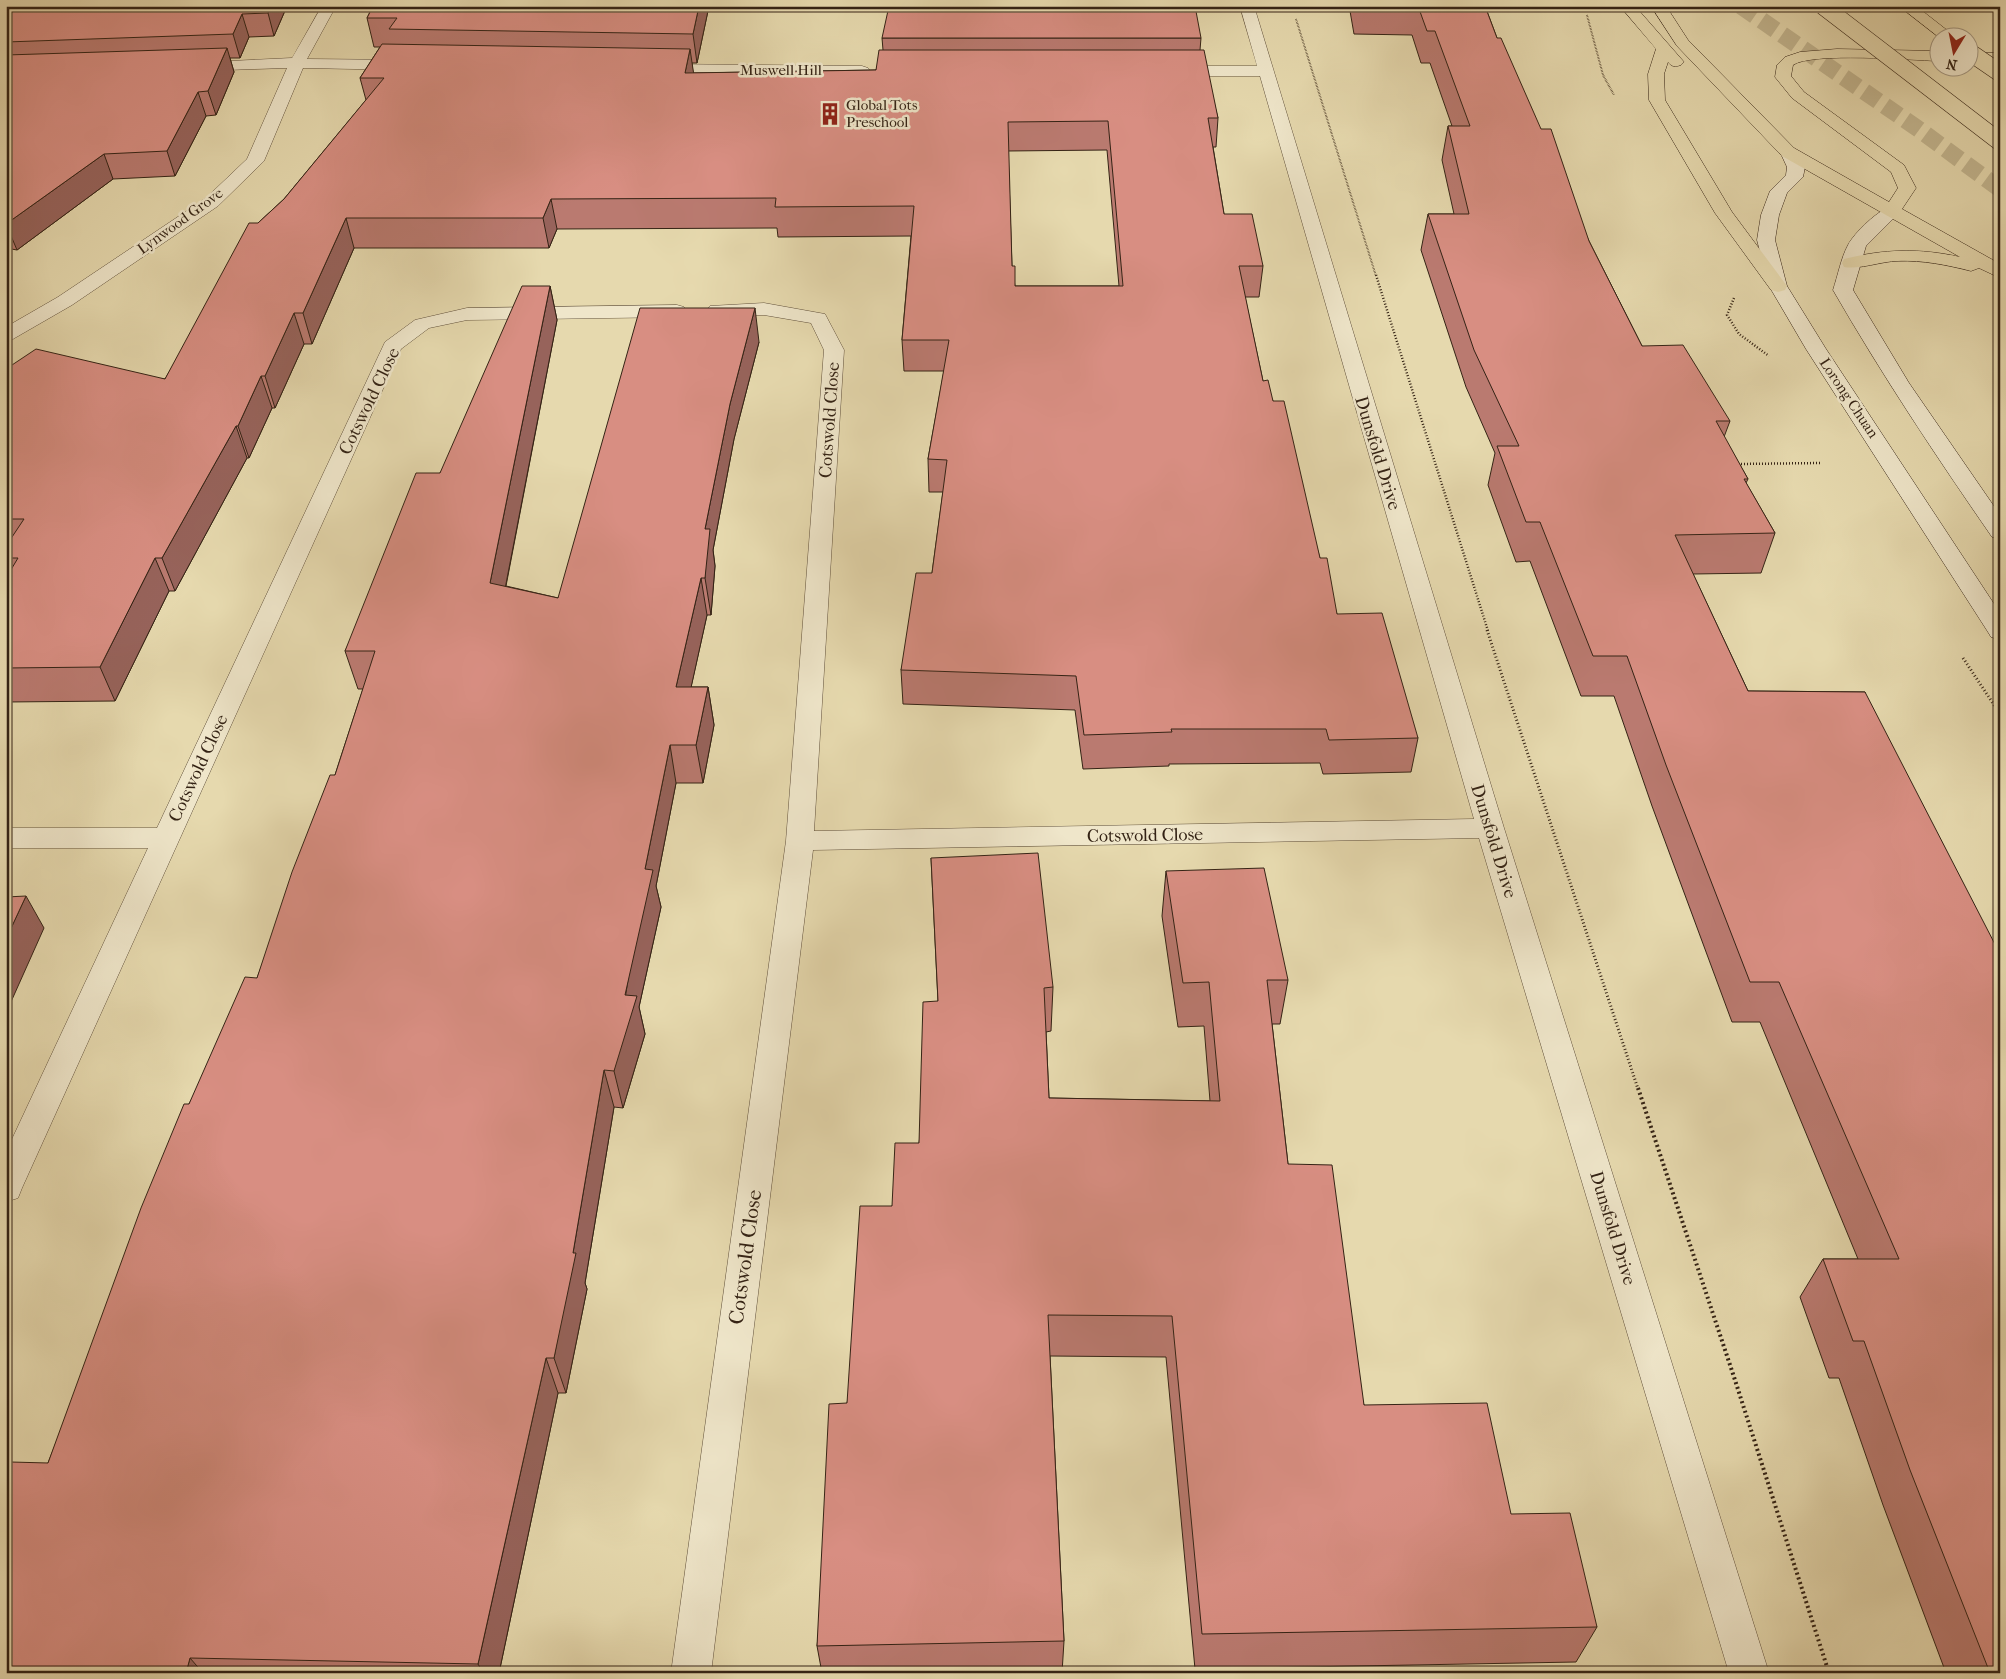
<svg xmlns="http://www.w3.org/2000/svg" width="2006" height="1679" viewBox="0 0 2006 1679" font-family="'IM FELL French Canon',serif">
	<rect width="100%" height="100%" fill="#e6d9ae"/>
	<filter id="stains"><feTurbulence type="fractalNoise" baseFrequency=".004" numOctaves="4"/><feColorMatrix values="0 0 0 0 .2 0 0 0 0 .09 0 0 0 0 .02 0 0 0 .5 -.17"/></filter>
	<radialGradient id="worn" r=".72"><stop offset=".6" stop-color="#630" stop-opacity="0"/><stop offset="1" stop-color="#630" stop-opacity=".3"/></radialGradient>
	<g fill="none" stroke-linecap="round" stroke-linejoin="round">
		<path stroke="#c2b58f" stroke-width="17" stroke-dasharray="17 8" stroke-linecap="butt" d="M1741,6L1917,128L2000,189"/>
		<defs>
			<path id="street" d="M322,6H336L307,59L407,60L413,62L415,65L413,68L407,70L303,68L264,161L218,206L72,305L13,339L6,341V327L58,297L206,198L247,159L287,68L195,71L189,69L187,66L189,63L292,58Z
				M1240,6H1254L1504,828L1769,1673H1729L1479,838L813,850L711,1673H671L786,841L824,350L811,323L764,315L717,316L710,314L707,310L710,306L764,303L825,314L844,350L814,831L1474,819L1260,76H1170L1164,74L1162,71L1164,68L1170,66H1257Z
				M655,64L862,66L868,68L870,71L868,74L862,76L649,72L647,69L649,66Z
				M677,305L684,307L687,311L684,315L677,317L467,320L429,328L401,349L22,1188L18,1198L6,1202V1152L148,848H6V828H157L385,342L415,320L467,308Z"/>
			<path id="secondary" d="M1788,147L1794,148L1805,167L1803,177L1787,193L1779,215L1775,240L1787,286L1826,349L2000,613V640L1991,637L1988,632L1806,349L1769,286L1757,240L1761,215L1770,191L1786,175L1787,167L1780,152L1782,148Z
				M1892,206L1898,207L1901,211L1866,246L1853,290L1909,383L2000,515V539L1992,537C1936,456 1882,375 1833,290C1838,275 1841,258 1848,245C1854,233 1879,209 1892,206Z"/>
			<path id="highway" d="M1620,6H1635L1684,62L1681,65C1675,67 1672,67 1668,62L1664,74L1665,100L1732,212L1787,286L1785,290L1778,292L1771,290L1715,213L1649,100L1648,74L1656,49Z
				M1651,6H1666L1688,40L1794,148L1889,202L1898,188L1891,172L1792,98L1775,77L1777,65L1785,57L1800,52L1837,49L1938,51V61C1911,60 1811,52 1793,65L1791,76L1804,92L1904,165L1916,188L1902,209L2000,264V278L1979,268L1971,271C1947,265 1923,260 1898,261C1882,261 1859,270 1844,267L1842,263L1844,259C1884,249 1920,248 1960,257L1782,156L1677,46Z
				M1899,6H1916L1957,38H1940Z
				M1968,52L2000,53V63L1968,62Z"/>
		</defs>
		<use href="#street" stroke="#60503b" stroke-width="1"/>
		<use href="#secondary" stroke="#342315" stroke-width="1"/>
		<use href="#highway" stroke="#342315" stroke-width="1"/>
		<path stroke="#342315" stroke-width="2" stroke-dasharray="0.5 1" stroke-linecap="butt" d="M1587,15L1603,75L1614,95
			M1296,19L1376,276"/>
		<path stroke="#342315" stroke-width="2.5" stroke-dasharray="1 2" stroke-linecap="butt" d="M1376,275L1488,631
			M1734,298L1727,315L1739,334L1769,356
			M1738,464L1821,463"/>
		<path stroke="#342315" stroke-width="3" stroke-dasharray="1 2.5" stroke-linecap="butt" d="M1487,630L1638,1089
			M1963,658L2000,714"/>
		<path stroke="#342315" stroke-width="4" stroke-dasharray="2 3" stroke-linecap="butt" d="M1638,1088L1734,1377L1829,1673"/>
		<use href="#street" fill="#efe6ca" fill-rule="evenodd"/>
		<use href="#secondary" fill="#efe6ca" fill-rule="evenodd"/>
		<use href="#highway" fill="#e6d9ae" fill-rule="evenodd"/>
		<defs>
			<path id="highway-bridge" d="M1823,6L2000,142
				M1968,51L2000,73"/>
		</defs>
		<use href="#highway-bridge" stroke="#342315" stroke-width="18" stroke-linecap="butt"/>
		<use href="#highway-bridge" stroke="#e6d9ae" stroke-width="17"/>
	</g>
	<path fill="#ba7a70" stroke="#342315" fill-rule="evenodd" d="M6,6H287L274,36L249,37L240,58H230L234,72L216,115L206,116L175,176L113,179L17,250L6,248Z
		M373,6H709L697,63H692L693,73L876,70L883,50L882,38H1201L1200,50L1218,118L1216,147H1213L1224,214L1263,266L1259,297H1245L1263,381L1273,401L1320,558L1337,614L1418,738L1411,772L1323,774L1320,763L1169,764V766L1083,769L1075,710L903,704L901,670L932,573L943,492H929L928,459L944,371H904L902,340L911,236L778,237L777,228L557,229L549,248H354L312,344H304L275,408H272L249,458H247L175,591H169L115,701L6,702V578L7,576L6,573V369L165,379L258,223L284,199L366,100L360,78L380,47H374L367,18ZM1107,150L1119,286H1015L1012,266L1008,151Z
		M1344,6H1485L1497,38L1589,241L1642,346L1730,421L1724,437L1748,479L1746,483L1775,533L1761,573L1693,574L1748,691L1865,692L2000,1673H1946L1883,1505L1839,1378H1829L1800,1297L1823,1259H1858L1760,1022H1732L1652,806L1614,696H1581L1530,561L1516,562L1488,485L1495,453L1466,387L1421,250L1428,214H1454L1442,160L1448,126H1452L1430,63H1421L1412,35L1354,34L1350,11H1346Z
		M550,286L557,320L506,586L558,598L759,342L734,439L713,550L715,566L711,615H707L691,687H708L714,725L703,783H676L656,886L661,907L639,1007L645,1034L623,1108L614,1107L585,1283L587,1289L566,1393H558L499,1673H6L48,1463L189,1104L257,978L335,775L363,689H358L345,651L440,473Z
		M931,858L1053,987L1051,1031L1046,1032L1049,1098L1210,1101L1204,1026L1178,1027L1162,916L1166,871L1288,980L1280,1024H1272L1288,1164L1364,1405L1511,1514L1597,1627L1576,1662L1195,1669L1166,1357L1050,1356L1064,1641L1062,1673H822L817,1646L847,1403L892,1206L919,1143L938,1001Z"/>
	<path fill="#97635b" stroke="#342315" d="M271,6H287L274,36L268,13Z
		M699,6H709L697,63L693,34Z
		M242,14L249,37L240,58L233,34Z
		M227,48L234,72L216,115L208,91Z
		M690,49L694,76L685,73Z
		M198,92L206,116L175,176L167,151Z
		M104,154L113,179L17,250L6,224Z
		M551,199L557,229L549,248L543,218Z
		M346,218L354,248L312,344L303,313Z
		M550,286L557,320L499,620L490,583Z
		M755,308L759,342L734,439L713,550L715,566L711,615L705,578V529L730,404Z
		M294,313L304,344L275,408L265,376Z
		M261,376L272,408L249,458L238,426Z
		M236,426L247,458L175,591L162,558Z
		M155,558L169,591L115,701L100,667Z
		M701,578L707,615L683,724L676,687Z
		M708,687L714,725L703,783L696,745Z
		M670,745L676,783L656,886L661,907L639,1007L645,1034L623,1108L614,1071L645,869Z
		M26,896L44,928L6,1013V939Z
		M604,1070L614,1107L585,1283L587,1289L566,1393L554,1358L573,1253Z
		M546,1358L558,1393L499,1673H483L478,1664Z
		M190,1658L203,1673H186Z"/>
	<path fill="#d88e82" stroke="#342315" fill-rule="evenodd" d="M6,6H271L268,13L242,14L233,34L6,42Z
		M373,6H699L693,34L389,29L397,18H367Z
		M889,6H1195L1201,38H882Z
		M1418,6H1485L1497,38H1501L1541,129H1551L1589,241L1642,346L1683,345L1730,421H1716L1748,479H1744L1775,533L1675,535L1748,691L1865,692L2000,954V1673H1990L1910,1470L1864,1341H1853L1823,1259H1899L1779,982H1750L1666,765L1627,656H1593L1540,522H1526L1497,446H1519L1474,350L1428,214H1469L1448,126H1470L1435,31H1427Z
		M382,44L690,49L685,73L876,70L879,50H1204L1218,118H1208L1224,214H1252L1263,266H1239L1263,381L1268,380L1273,401H1284L1320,558H1327L1337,614L1382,613L1418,738L1329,740L1326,729H1171L1172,732L1084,735L1076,676L901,670L916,573H932L947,460L928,459L949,340H902L914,206L775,207L776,198L551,199L543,218H346L303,313H294L265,376H261L238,426H236L162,558H155L100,667L6,668V578L18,558H6V546L24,519H6V369L36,349L165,379L249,223H258L284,199L384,78H360ZM1108,121L1123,286H1015V266H1012L1008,122Z
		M227,48L208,91L198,92L167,151L104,154L6,224V55Z
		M522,286H550L490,583L558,598L640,308H755L730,404L705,529H710L705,578H701L676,687H708L696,745H670L645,869L653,870L625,995L637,996L614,1071L604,1070L573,1253H576L554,1358H546L478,1664L190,1658L186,1673H6V1473L11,1462L48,1463L141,1208L184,1104H189L245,977L257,978L292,872L330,775H335L375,651H345L416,473H440Z
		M1038,853L1053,987L1044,988L1049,1098L1220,1101L1209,982L1183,983L1166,871L1264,868L1288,980H1267L1288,1164L1332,1165L1364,1405L1487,1403L1511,1514L1570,1513L1597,1627L1202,1634L1172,1316L1048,1315L1064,1641L817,1646L829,1404L847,1403L860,1206H892L895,1143H919L923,1002L938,1001L931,858Z
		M26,896L6,939V897Z"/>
	<defs>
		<symbol id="building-bare" viewBox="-9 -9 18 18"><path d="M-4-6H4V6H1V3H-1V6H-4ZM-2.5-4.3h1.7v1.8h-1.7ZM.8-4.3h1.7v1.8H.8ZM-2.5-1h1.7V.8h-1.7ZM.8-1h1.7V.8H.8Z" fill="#8f2418" stroke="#efe6ca" stroke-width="2.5" paint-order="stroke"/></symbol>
	</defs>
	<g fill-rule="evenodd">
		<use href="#building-bare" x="814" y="98" width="32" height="32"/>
	</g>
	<g text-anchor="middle" stroke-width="5" stroke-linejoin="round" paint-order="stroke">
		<g font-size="15" fill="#342315" stroke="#efe6ca">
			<text x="781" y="75">Muswell Hill</text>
			<text transform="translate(180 221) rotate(-36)" y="5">Lynwood Grove</text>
			<text transform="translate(1849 398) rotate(56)" y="5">Lorong Chuan</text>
		</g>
		<g font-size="15" fill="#342315" stroke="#efe6ca" text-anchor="start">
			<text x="846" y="110">Global Tots<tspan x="846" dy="17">Preschool</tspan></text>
		</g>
		<g font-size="18" fill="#342315" stroke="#efe6ca">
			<text transform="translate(369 401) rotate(-64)" y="6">Cotswold Close</text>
			<text transform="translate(829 420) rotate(-86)" y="6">Cotswold Close</text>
			<text transform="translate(1378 453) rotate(73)" y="6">Dunsfold Drive</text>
			<text transform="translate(198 768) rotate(-65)" y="6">Cotswold Close</text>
			<text transform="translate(1145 835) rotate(-1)" y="6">Cotswold Close</text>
			<text transform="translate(1494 841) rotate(73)" y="6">Dunsfold Drive</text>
			<text transform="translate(1613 1228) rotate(73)" y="6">Dunsfold Drive</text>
		</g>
		<g font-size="21" fill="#342315" stroke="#efe6ca">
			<text transform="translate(745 1257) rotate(-82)" y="7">Cotswold Close</text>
		</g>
	</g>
	<rect width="2006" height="1679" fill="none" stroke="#e6d9ae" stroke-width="25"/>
	<rect x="8" y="8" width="1991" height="1664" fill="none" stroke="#342315" stroke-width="2.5"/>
	<rect x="12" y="12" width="1981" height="1654" fill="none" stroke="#342315"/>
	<g transform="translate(1954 52) rotate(190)"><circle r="24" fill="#efe6ca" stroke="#a49882"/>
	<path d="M0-4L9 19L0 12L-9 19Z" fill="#8f2418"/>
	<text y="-8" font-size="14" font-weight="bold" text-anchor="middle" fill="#342315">N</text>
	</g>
	<rect width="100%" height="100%" filter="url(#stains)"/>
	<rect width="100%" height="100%" fill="url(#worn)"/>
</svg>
